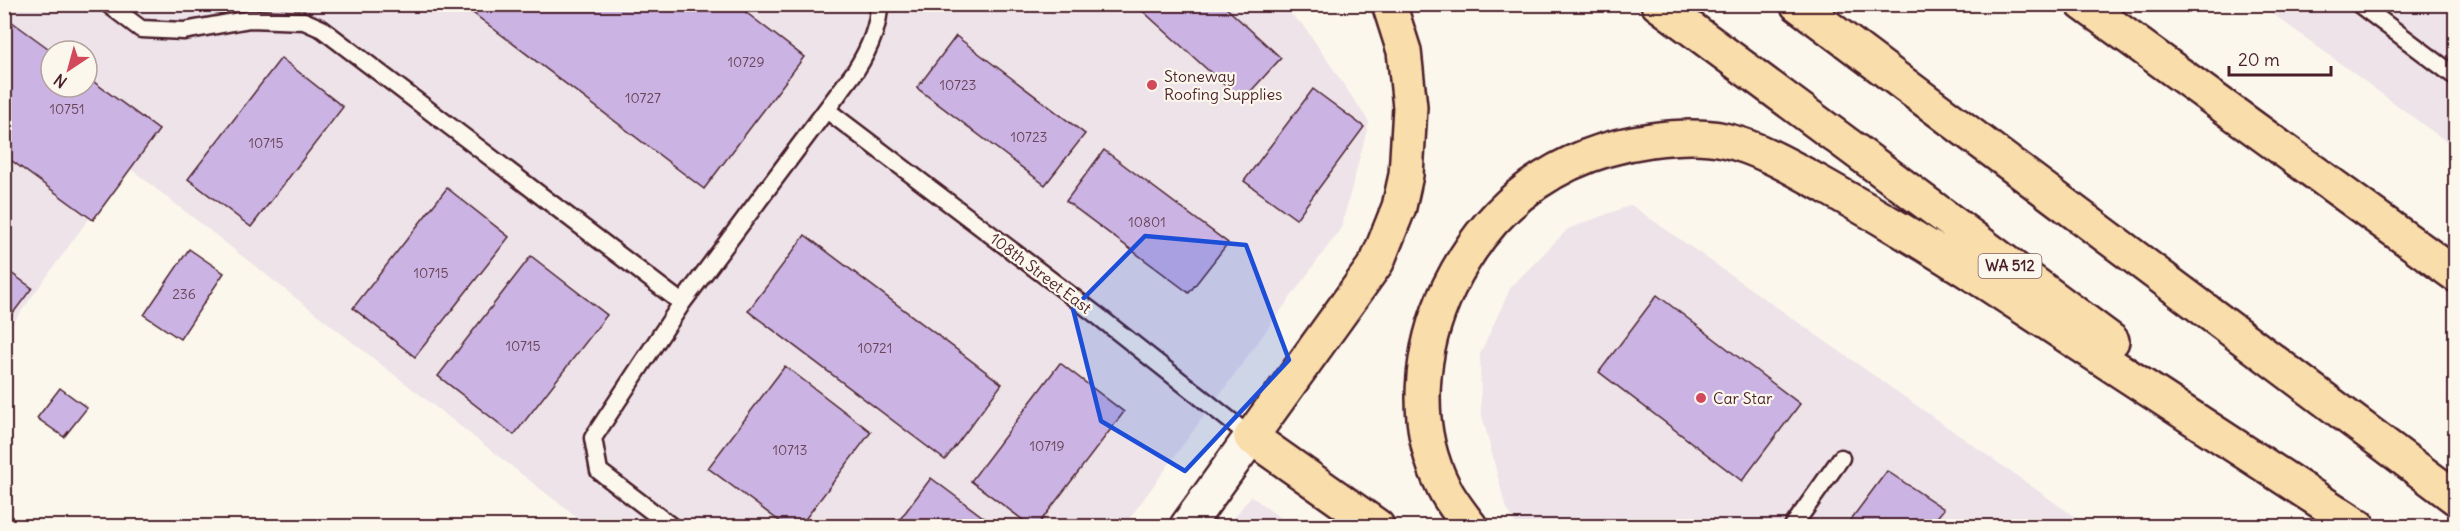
<svg xmlns="http://www.w3.org/2000/svg" width="2460" height="531" viewBox="0 0 2460 531" font-family="Delius,sans-serif">
	<rect width="100%" height="100%" fill="#fbf7ec"/>
	<filter id="ink" filterUnits="userSpaceOnUse"><feTurbulence type="fractalNoise" baseFrequency=".0167" numOctaves="2"/><feDisplacementMap in="SourceGraphic" scale="12" xChannelSelector="R" yChannelSelector="G"/><feConvolveMatrix kernelMatrix="1 2 1 2 8 2 1 2 1" color-interpolation-filters="sRGB"/></filter>
	<g filter="url(#ink)">
		<path fill="#ede3e9" fill-rule="evenodd" d="M5,5H1280L1304,26L1369,122L1341,228L1124,526H588L127,166L5,334ZM51,51H87V87H51Z
			M2261,5H2455V148Z
			M1631,205L2088,526H1517L1505,505L1481,411L1480,354L1511,287L1568,229Z
			M1251,496L1291,526H1228Z"/>
		<path fill="#cbb4e3" stroke="#4a1f2b" stroke-width="1.5" d="M461,4H735L804,57L704,189Z
			M1135,4H1222L1281,58L1242,101Z
			M4,16L52,51L51,87H87V77L159,130L93,220L4,155Z
			M956,36L1085,134L1045,185L917,88Z
			M281,58L343,107L251,227L188,179Z
			M1313,89L1364,127L1296,219L1244,181Z
			M1104,150L1228,243L1189,293L1066,201Z
			M447,188L509,237L415,357L353,308Z
			M805,235L1002,384L945,460L748,311Z
			M189,249L224,273L180,339L144,315Z
			M531,256L607,315L514,435L438,376Z
			M4,268L32,288L4,325Z
			M1657,295L1800,404L1742,481L1599,372Z
			M1060,363L1124,412L1037,526H1031L971,481Z
			M785,366L871,432L800,526H786L708,468Z
			M60,388L87,408L64,437L37,418Z
			M1887,471L1944,509L1930,526H1846Z
			M931,478L995,526H895Z"/>
		<g fill="none" stroke-linecap="round" stroke-linejoin="round">
			<defs>
				<path id="service" d="M108,4L141,29L184,31L250,19L304,21L322,29L682,303
					M2359,4L2456,77
					M828,111L1098,316L1251,437
					M671,526L599,471L593,438L682,303L856,70C868,51 879,28 879,4
					M1793,526L1841,458"/>
				<path id="tertiary" d="M1187,526L1251,437"/>
				<path id="primary" d="M1251,437L1377,526"/>
				<path id="motorway" d="M1658,4L2112,341
					M1797,4L2456,498
					M2083,4L2456,275
					M1251,437L1377,262L1399,207L1406,175L1410,107L1404,51L1389,4
					M1470,526C1461,514 1451,502 1444,488C1412,426 1419,349 1449,287C1490,203 1558,153 1651,140C1674,137 1700,135 1724,140C1760,148 1795,169 1827,187C1882,218 1935,250 1988,284C2111,365 2235,446 2358,526"/>
			</defs>
			<use href="#service" stroke="#4a1f2b" stroke-width="21"/>
			<use href="#tertiary" stroke="#4a1f2b" stroke-width="38"/>
			<use href="#primary" stroke="#4a1f2b" stroke-width="38"/>
			<use href="#motorway" stroke="#4a1f2b" stroke-width="38"/>
			<use href="#service" stroke="#fbf7ec" stroke-width="16"/>
			<use href="#tertiary" stroke="#fbf7ec" stroke-width="33"/>
			<use href="#primary" stroke="#f9ddab" stroke-width="33"/>
			<use href="#motorway" stroke="#f9ddab" stroke-width="33"/>
		</g>
	</g>
	<path fill="#1d4ed8" fill-opacity="0.2" stroke="#1d4ed8" stroke-width="4.5" stroke-linejoin="round" d="M1145,236L1246,245L1289,360L1185,471L1101,421L1073,309Z"/>
	<g fill="#d1495b" stroke="#fbf7ec" stroke-width="2">
		<circle cx="1152" cy="85" r="6"/>
		<circle cx="1701" cy="398" r="6"/>
	</g>
	<g text-anchor="middle" stroke-width="4.5" stroke-linejoin="round" paint-order="stroke">
		<g font-size="14" fill="#6a4459">
			<text x="746" y="67">10729</text>
			<text x="958" y="90">10723</text>
			<text x="643" y="103">10727</text>
			<text x="67" y="114">10751</text>
			<text x="1029" y="142">10723</text>
			<text x="266" y="148">10715</text>
			<text x="1147" y="227">10801</text>
			<text x="431" y="278">10715</text>
			<text x="184" y="299">236</text>
			<text x="523" y="351">10715</text>
			<text x="875" y="353">10721</text>
			<text x="1047" y="451">10719</text>
			<text x="790" y="455">10713</text>
		</g>
		<rect fill="#fbf7ec" stroke="#7f6065" stroke-width="1.5" x="1978.5" y="254" width="63" height="24" rx="4.5"/>
		<g font-size="15" font-weight="bold" fill="#4a1f2b">
			<text x="2010" y="271">WA 512</text>
		</g>
		<g font-size="16" fill="#4a1f2b" stroke="#fbf7ec" text-anchor="start">
			<text x="1164" y="82">Stoneway<tspan x="1164" dy="18">Roofing Supplies</tspan></text>
			<text x="1713" y="404">Car Star</text>
		</g>
		<g font-size="16" fill="#4a1f2b" stroke="#fbf7ec">
			<text transform="translate(1041 273) rotate(37)" y="6">108th Street East</text>
		</g>
	</g>
	<rect width="2460" height="531" fill="none" stroke="#fbf7ec" stroke-width="24"/>
	<rect x="12" y="12" width="2436" height="507" fill="none" stroke="#4a1f2b" stroke-width="2" filter="url(#ink)"/>
	<g transform="translate(69 69) rotate(216)"><circle r="28" fill="#fbf7ec" stroke="#b4a19f" stroke-width="1.5"/>
	<path d="M0-4.5L10 22L0 15L-10 22Z" fill="#d1495b"/>
	<text y="-9" font-size="16" font-weight="bold" text-anchor="middle" fill="#4a1f2b">N</text>
	</g>
	<path d="M2229 66v9h102v-9" fill="none" stroke="#4a1f2b" stroke-width="3"/>
	<text x="2238" y="66" font-size="18" fill="#4a1f2b" stroke="#fbf7ec" stroke-width="4.5" paint-order="stroke">20 m</text>
</svg>
